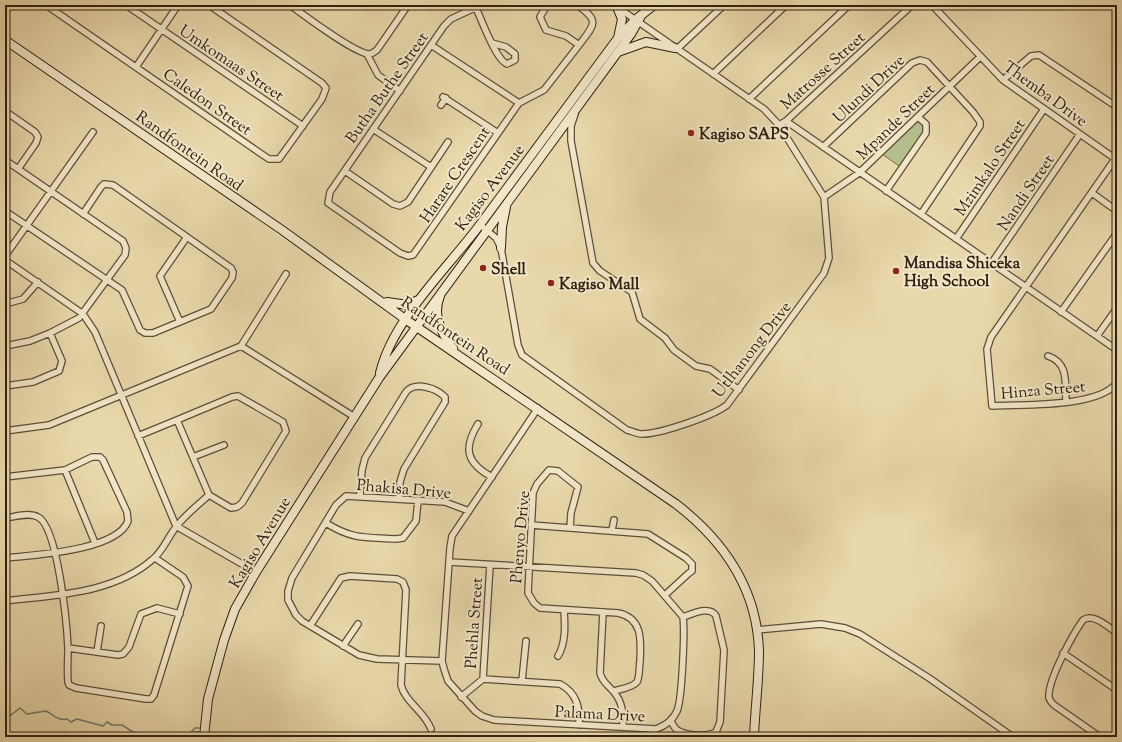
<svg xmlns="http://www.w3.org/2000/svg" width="1122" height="742" viewBox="0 0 1122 742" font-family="'Sorts Mill Goudy',serif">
	<rect width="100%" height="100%" fill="#e9d8ab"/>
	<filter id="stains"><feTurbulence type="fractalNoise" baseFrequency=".005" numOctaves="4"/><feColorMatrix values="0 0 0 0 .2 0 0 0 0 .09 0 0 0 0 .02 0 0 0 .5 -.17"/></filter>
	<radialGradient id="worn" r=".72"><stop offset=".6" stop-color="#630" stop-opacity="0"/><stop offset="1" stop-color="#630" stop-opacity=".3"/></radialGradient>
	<path fill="#b3bf8c" stroke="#72704e" d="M917,121L924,125V132L899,166L882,154Z"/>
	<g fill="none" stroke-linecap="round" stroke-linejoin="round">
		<path stroke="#6f7b70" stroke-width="1.5" d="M5,713L11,715L20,708L27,714L46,711C54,715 58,721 67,719L71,722L77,719L103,726L107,722L112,725H122L133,732L152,735L199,736
			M209,733H212
			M188,735L195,728H199
			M189,735L194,732H199
			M212,737H239"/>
		<defs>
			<path id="street" d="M46,5L260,153L269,159H279L322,99L326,88L322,83L209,5
				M126,5L303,126
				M290,5C304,15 354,53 369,54C372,54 374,52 377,50L408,5
				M481,5L451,19L444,26L330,192L328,203L400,253L408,256L413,255L519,103
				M547,5L540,17L546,30L566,36L579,45C595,24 600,21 577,5
				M932,5L1003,80L1117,160
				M476,8C482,21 496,60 507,64L515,60V54L506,47L492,43
				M431,45L519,103
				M677,49L724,5
				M367,54L378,75L400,91
				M136,67L178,5
				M713,74L786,5
				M1003,80L1031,56L1039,55L1117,107
				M443,97L498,133
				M749,99L849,5
				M519,103L544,90L579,45
				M441,105L446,98
				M5,111L35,132L38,137L36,143L18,169
				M575,114L571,126V141L593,263L600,271L632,292L640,319L665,338L674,350L696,366L710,369L739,390
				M786,121L912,5
				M779,125L786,121L1117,350
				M373,129L431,167
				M823,147L912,63L920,60L927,62L973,112L980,122V126L921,214
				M1117,156L991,337L987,349L992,406C1023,404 1097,408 1117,383
				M5,160L123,241L126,248L125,255L79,318L50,333L30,341L5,346
				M345,171L393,204L400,206L408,202L448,142
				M886,191L926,133V124L918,117
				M1092,193L1117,211
				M824,197L859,173L980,57
				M5,211L122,290L140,330L145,333H153L211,309L232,278L233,272L231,268L113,185L104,184L101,187L83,214
				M484,228L496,238L501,248L518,345L522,355L627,430C632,431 637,434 642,434C660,434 713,416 727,405L824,273L829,258L824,197L779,125L764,109L617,7
				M956,239L1044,109
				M5,256L93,132
				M5,260L83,314L95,332L176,526L256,572
				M991,264L1080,134
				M5,304L23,299L38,282
				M1061,312L1117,233
				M180,322L160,276L187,237
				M1097,336L1117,308
				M241,346L286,274
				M1048,356C1069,363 1065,383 1066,402
				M5,386L33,382L59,371L62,361L50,333
				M238,396L283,422L286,431L242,503L237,507L231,508L209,495L177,420L232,397Z
				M478,424C463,448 466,463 492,477
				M5,431L49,425L241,346L353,416
				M138,436L177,420
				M193,457L224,445
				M65,470L95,543
				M5,477L65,470L92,457H100L103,460L127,512L128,521C117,551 33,555 5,558
				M360,495L362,470L365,458L406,392C415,381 436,388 445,397V402L404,469L400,482L399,498
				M5,518C15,517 29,512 38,517C58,527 67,626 68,648C68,659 67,671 68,682L69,685L76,688L146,699H151L154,695L188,586L183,577L155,558
				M326,523C353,540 366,537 396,539L403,538L416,521L418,500
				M531,525L648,534L686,558L692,564V571L689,573L665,595
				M570,528L571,513L578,487L558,471L549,470L537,484L533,493L528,593L534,603L540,608L618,613C643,618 641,641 640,661C639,667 640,676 637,682C632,688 620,689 614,691
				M612,530L614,520
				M449,562L636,573L643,575L652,581L683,617C685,631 682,700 677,711C673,720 665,726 656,729L494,720L482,716L475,711L448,681L444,669L442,661L450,548L452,536L538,408
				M5,601C54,595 114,594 153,559C163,551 168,537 176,527C185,515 198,505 209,495
				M603,612L600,673C602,682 608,685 613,691C623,702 623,713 623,727
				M310,626L341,578L350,576L397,579L403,582L406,590L401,685C405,702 425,712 431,729
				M756,630L821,624L845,628L860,634L929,678L1013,737
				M343,646L358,624
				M68,648L118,655L123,654L129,647L141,614L157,608L180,614
				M97,652L101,626
				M1063,653L1117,690
				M558,656C566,643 565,625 564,610
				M442,661L377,659L359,655L302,621L296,615L288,600V591L292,578L336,505L346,496L445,502L469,511
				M483,679L560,684C577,693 580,708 579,725
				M522,681L526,641
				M461,697L483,679L490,565
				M671,721C672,723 674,727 676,729C684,736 707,737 716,732L720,722L724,650L716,616C710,605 692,614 683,617
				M1100,737L1054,705C1052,703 1050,701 1049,698C1047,681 1073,634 1083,620C1094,613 1108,627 1117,633"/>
			<path id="secondary" d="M617,7L622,19L618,38
				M5,40L282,230L405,319L676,504C724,541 757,589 759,651C759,680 755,709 754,737
				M618,52L646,42L675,48
				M501,248L502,227L506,207
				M440,296C432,315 441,333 453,348
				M387,302L408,305L418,300
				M380,373C393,319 446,270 479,226C525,163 572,101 618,38L635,20L654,5
				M204,737L208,699L224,640L235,609L256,572L379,378L631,34L641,16"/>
		</defs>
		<use href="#street" stroke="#5e4e38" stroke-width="8"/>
		<use href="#secondary" stroke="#302011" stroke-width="10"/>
		<use href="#street" stroke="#f1e6c8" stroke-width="5.5"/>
		<use href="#secondary" stroke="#f1e6c8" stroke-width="8"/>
	</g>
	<g fill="#8f2418" stroke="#f1e6c8" stroke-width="1.5">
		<circle cx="691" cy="133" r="4"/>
		<circle cx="483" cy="268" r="4"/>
		<circle cx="896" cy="271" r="4"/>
		<circle cx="551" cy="283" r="4"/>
	</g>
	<g text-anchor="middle" stroke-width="4" stroke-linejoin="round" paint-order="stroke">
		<g font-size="16" fill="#302011" stroke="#f1e6c8">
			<text transform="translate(232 62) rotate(34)" y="6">Umkomaas Street</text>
			<text transform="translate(822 70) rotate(-42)" y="6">Matrosse Street</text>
			<text transform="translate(386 87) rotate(-55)" y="6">Butha Buthe Street</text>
			<text transform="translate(868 88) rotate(-43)" y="6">Ulundi Drive</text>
			<text transform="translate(1046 93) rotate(36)" y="6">Themba Drive</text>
			<text transform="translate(208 101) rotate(35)" y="6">Caledon Street</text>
			<text transform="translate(895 121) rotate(-44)" y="6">Mpande Street</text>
			<text transform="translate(190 150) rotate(35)" y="6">Randfontein Road</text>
			<text transform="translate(989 167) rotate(-56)" y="6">Mzimkalo Street</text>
			<text transform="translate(454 174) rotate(-56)" y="6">Harare Crescent</text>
			<text transform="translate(489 187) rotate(-53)" y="6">Kagiso Avenue</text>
			<text transform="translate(1025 192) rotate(-56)" y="6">Nandi Street</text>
			<text transform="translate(456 335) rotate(34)" y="6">Randfontein Road</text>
			<text transform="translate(751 349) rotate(-52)" y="6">Utlhanong Drive</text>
			<text transform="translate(1043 389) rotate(-5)" y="6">Hinza Street</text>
			<text transform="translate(404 488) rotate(5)" y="6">Phakisa Drive</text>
			<text transform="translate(519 537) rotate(-85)" y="6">Phenyo Drive</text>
			<text transform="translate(259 542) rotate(-59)" y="6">Kagiso Avenue</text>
			<text transform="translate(473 623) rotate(-86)" y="6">Phehla Street</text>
			<text transform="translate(600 713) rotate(3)" y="6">Palama Drive</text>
		</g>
		<g font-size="16" font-weight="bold" fill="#302011" stroke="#f1e6c8" text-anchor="start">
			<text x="699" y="139">Kagiso SAPS</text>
			<text x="904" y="268">Mandisa Shiceka<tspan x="904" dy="18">High School</tspan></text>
			<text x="491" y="274">Shell</text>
			<text x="559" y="289">Kagiso Mall</text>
		</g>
	</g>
	<rect width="1122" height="742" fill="none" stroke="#e9d8ab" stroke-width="20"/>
	<rect x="6" y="6" width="1110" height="730" fill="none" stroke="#302011" stroke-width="2"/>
	<rect x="10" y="10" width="1102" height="722" fill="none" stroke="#302011"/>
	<rect width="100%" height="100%" filter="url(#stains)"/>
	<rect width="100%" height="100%" fill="url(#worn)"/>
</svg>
